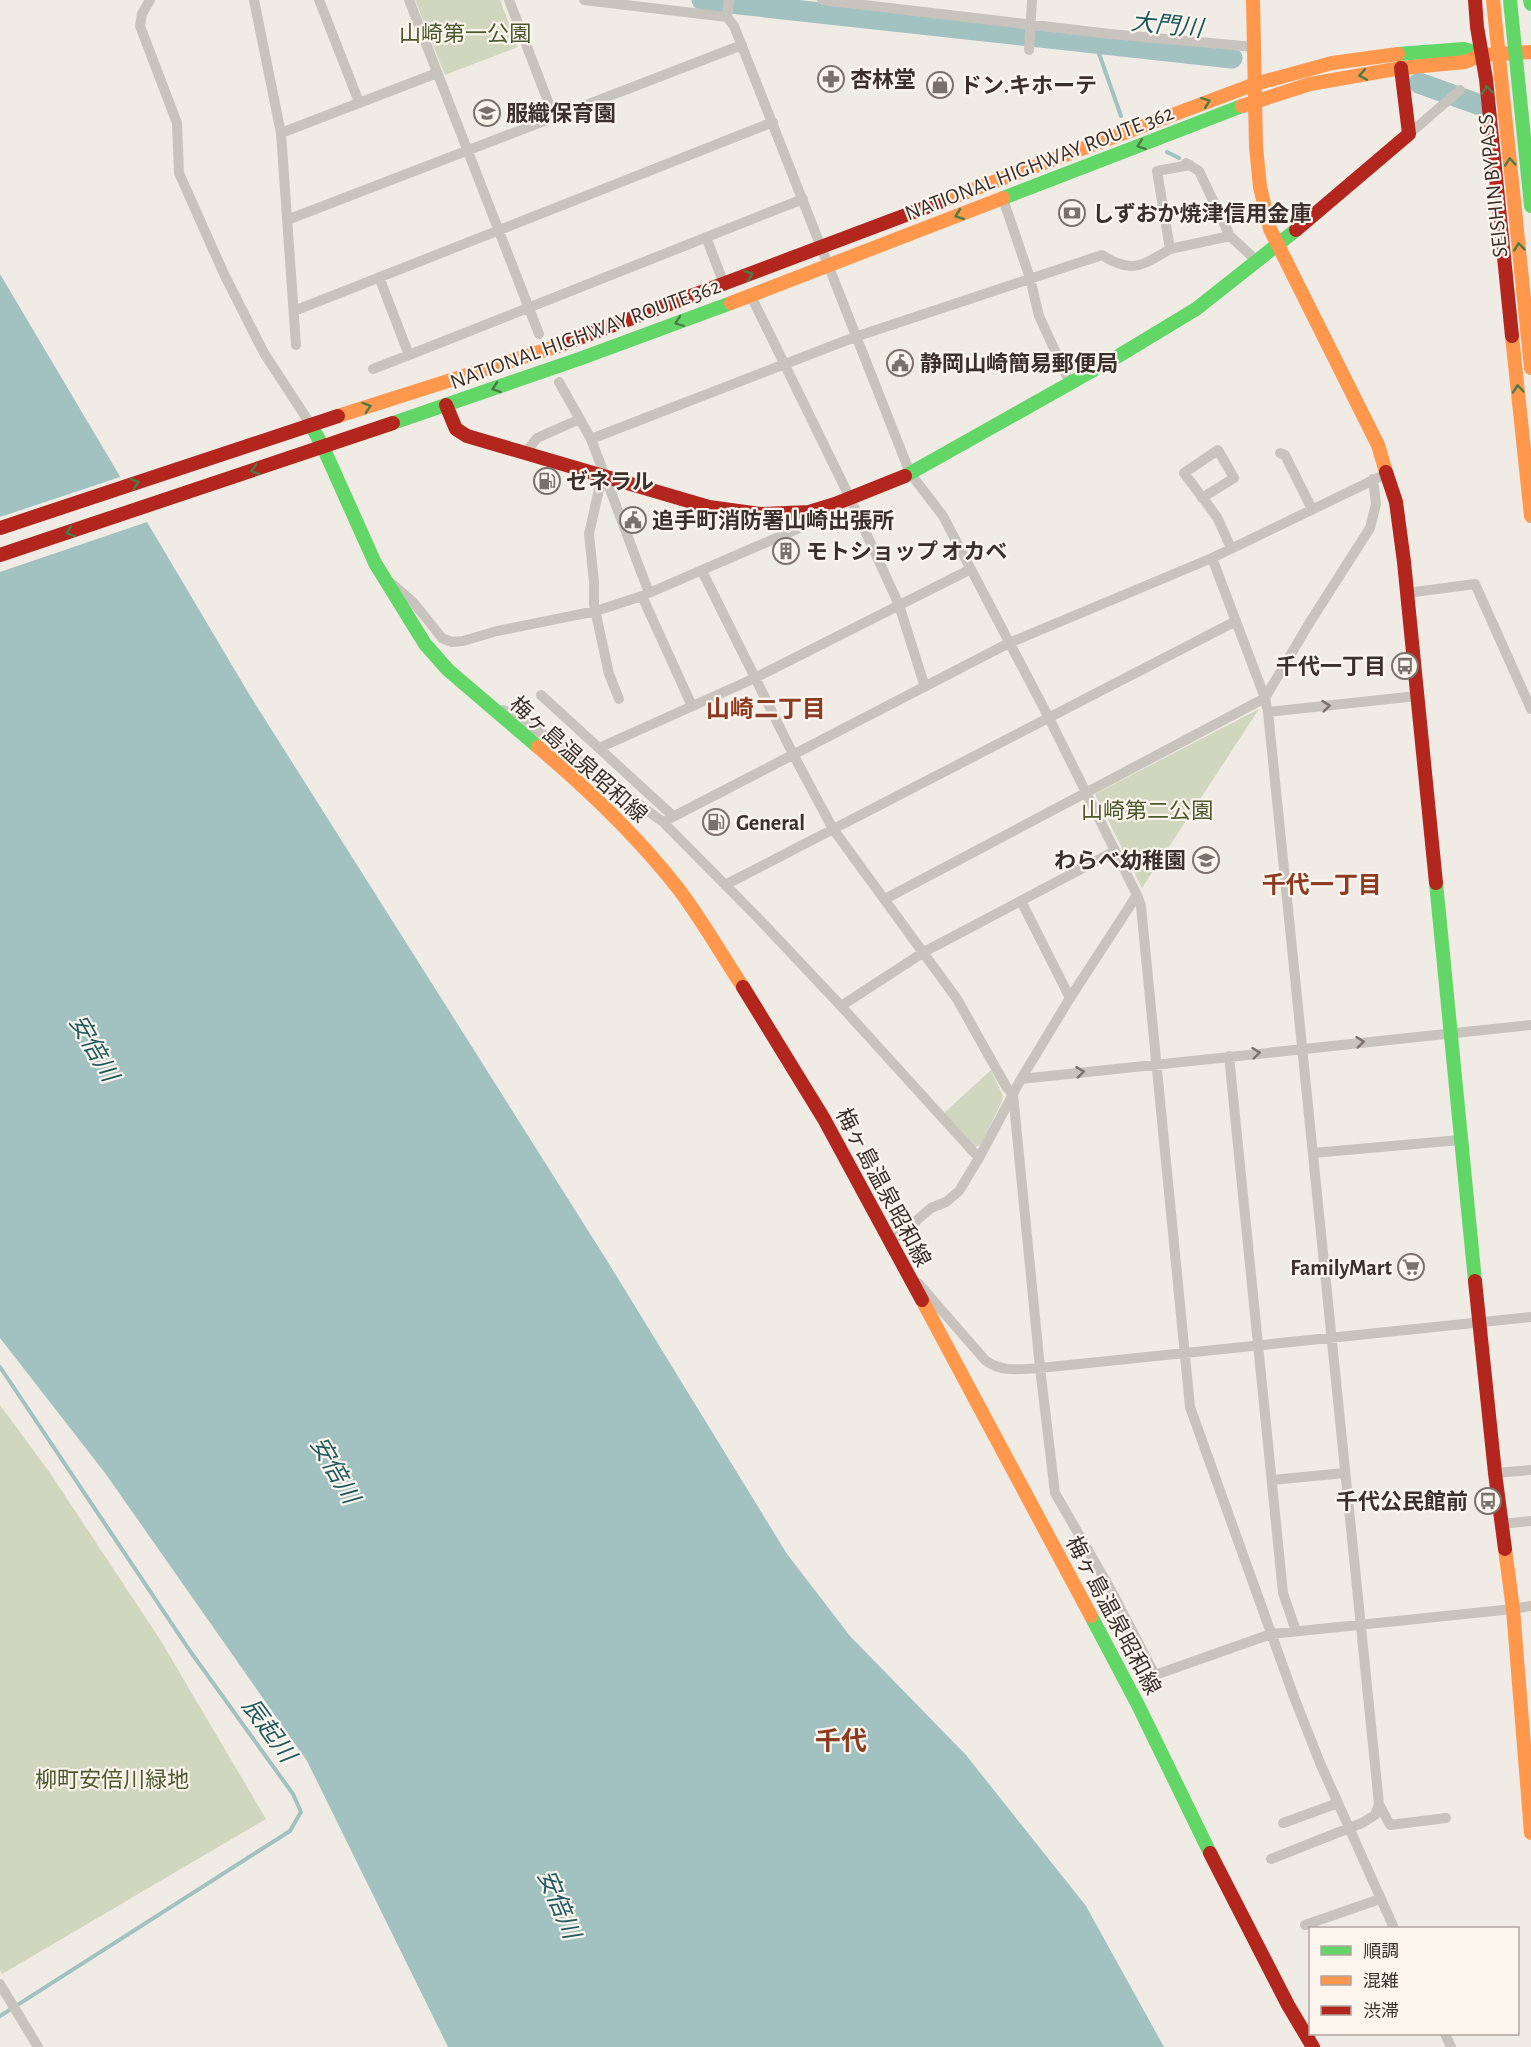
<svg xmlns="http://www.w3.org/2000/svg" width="1531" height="2047" viewBox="0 0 1531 2047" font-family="'Alegreya Sans','Noto Sans JP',sans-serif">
	<rect width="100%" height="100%" fill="#f0ebe5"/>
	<path fill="#d1d6bf" d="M415,0H500L518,47L445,75Z
		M1259,709L1142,888L1095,794Z
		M991,1070L1003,1096L1002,1101L981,1145L974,1147L943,1114Z
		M0,1405L50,1473L161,1641L266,1819L2,1974L0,1970Z"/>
	<path fill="#a1c2c1" d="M0,274L249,694L606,1259L787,1554L850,1636L966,1755L1086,1906L1164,2047H448L307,1761L105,1473L0,1338Z"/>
	<path fill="#f0ebe5" d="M123,476L150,521L0,572V517Z"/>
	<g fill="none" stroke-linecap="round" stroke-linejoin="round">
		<path stroke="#a1c2c1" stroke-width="4" d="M1095,42L1121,116
			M1167,152L1179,158
			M0,1367L190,1651L293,1794L301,1812L290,1831L0,2016"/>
		<path stroke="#a1c2c1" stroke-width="21" d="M702,0L1232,58
			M1419,83L1483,106"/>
		<path stroke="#c9c3be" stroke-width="10" d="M150,0L142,14L140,26L177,123L179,173L187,191L224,274L264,353L311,425
			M254,0L281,133L296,345
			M319,0L359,102
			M409,0L539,334
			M509,0L554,117
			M584,0L727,17L734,26L910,473L943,516L1049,718L1137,895L1141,906L1190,1407L1294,1697L1320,1763L1394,1928
			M822,0L1110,34L1254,47
			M727,17L729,0
			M1029,50L1032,0
			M281,133L437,73
			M1409,134L1460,90
			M1186,163L1199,171L1230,236L1258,262
			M1003,199L1030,278L1039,316L1070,383
			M287,220L742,45
			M706,237L724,284
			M1170,249L1230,236
			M379,277L409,355L803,199
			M751,296L850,498L899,605L925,687
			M294,311L773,122
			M373,369L409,355
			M559,382L591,439L649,593
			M591,439L855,337L1102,255C1131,274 1142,266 1170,249L1157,171L1190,165
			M526,452L537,438L580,419
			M1280,453L1285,455L1312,509
			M602,476L589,534L594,582V605L609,674L619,699
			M1202,498L1234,478L1218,450L1184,473L1217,517L1231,548
			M1212,558L1265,698L1268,712L1379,1804L1375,1815L1362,1823L1271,1859
			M702,571L793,754L833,829L957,999L1007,1088L1013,1094L1040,1368L1055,1493L1112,1592L1155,1675L1271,1634L1513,1609L1531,1606
			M391,583L414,603L442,638L452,642L463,641L497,631L596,611L642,596L818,520L832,510
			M1407,593L1475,584L1531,709
			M642,596L692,706
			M541,695L673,816
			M503,710L517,717L550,739L663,822L759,919L841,1006L979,1158
			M1268,712L1417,696
			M599,748L755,678L971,569
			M663,822L1009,643L1212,558L1388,473
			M725,885L1236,621
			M885,899L1265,698L1310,622L1370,528L1376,504L1373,479
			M1021,901L1070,998
			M841,1006L924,952L1115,851
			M1229,1056L1283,1593L1296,1631
			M1021,1079L1531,1025
			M1313,1153L1460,1140
			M889,1242L902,1233L931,1208L946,1202L959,1191L979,1158L1021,1079L1070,998L1137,895
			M918,1283L985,1360C1002,1373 1020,1369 1040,1368L1531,1317
			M1495,1473L1531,1470
			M1272,1480L1345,1473
			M1501,1524L1531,1521
			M1379,1804L1390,1825L1446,1818
			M1283,1823L1338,1803
			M1305,1925L1380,1899
			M0,1984L38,2047
			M1445,2034L1451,2047"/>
		<path stroke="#63d668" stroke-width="14" d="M1530,0L1531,4
			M1398,54L1464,49L1482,55
			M1003,198L1242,106
			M393,423L579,359L731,303
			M311,425L323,447L375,563L425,644L448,670L538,747
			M905,476L1115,358L1196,309L1296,230
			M1436,883L1475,1281
			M1091,1616L1138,1705L1210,1853"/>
		<path stroke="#ff974d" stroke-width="14" d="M1253,0L1256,147L1260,187L1270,229L1378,445L1386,472
			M1242,106L1310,84L1401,68L1465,62L1482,55L1531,52
			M943,201L1255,84L1332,63L1398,54
			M1516,220L1531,368
			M731,303L1003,198
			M1512,336L1531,516
			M338,416L558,346
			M538,747C589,790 636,835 677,887C701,918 721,954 743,987
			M922,1300L1091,1616
			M1505,1549L1513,1609L1531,1833"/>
		<path stroke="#b3261e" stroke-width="14" d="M1475,0L1477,27L1486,79L1512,336
			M1296,230L1409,134L1401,68
			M558,346L943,201
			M446,405L456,429L467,436L709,507L760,514L809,512L835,504L905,476
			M1386,472L1396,502L1404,562L1436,883
			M0,528L338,416
			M0,555L393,423
			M743,987L824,1119L922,1300
			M1475,1281L1495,1473L1505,1549
			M1210,1853L1288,2005L1313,2047"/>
		<path stroke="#63d668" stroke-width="14" d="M1510,0L1531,206"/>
		<path stroke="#ff974d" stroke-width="14" d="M1493,0L1516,220"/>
	</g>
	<defs><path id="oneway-chevron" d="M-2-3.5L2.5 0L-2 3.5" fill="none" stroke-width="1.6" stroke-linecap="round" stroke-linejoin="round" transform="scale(1.5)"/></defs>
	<g stroke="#4d7b46">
		<use href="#oneway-chevron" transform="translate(1363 75) rotate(170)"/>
		<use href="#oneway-chevron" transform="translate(1487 90) rotate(-96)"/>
		<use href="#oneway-chevron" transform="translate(1206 102) rotate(-21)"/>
		<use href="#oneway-chevron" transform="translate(1141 145) rotate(159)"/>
		<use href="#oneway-chevron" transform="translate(1510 162) rotate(-96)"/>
		<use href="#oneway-chevron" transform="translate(959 215) rotate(160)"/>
		<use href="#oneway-chevron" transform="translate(1519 247) rotate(-96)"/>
		<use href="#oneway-chevron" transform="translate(749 275) rotate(-20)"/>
		<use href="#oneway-chevron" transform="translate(679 322) rotate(160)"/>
		<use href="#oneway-chevron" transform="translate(496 388) rotate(161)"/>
		<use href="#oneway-chevron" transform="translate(1518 389) rotate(-95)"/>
		<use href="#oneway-chevron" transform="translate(367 407) rotate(-18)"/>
		<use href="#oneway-chevron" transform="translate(255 470) rotate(162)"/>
		<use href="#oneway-chevron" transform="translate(135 483) rotate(-18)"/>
		<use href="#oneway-chevron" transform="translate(70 532) rotate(162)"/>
	</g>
	<g stroke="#7b726d">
		<use href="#oneway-chevron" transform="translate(1326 706) rotate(-6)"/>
		<use href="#oneway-chevron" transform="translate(1360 1042) rotate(-6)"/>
		<use href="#oneway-chevron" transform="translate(1256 1053) rotate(-6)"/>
		<use href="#oneway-chevron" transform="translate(1080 1072) rotate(-7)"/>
	</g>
	<defs>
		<symbol id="pharmacy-ring" viewBox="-11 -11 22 22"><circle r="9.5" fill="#fbf5ee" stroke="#7a716c" stroke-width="1.5"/><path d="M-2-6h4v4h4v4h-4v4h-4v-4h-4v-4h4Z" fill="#7a716c"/></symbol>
		<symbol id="shop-ring" viewBox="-11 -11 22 22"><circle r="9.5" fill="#fbf5ee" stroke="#7a716c" stroke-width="1.5"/><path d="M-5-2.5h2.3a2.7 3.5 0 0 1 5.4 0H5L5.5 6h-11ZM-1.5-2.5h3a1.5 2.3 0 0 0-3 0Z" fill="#7a716c"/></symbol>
		<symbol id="school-ring" viewBox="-11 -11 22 22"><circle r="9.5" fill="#fbf5ee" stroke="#7a716c" stroke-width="1.5"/><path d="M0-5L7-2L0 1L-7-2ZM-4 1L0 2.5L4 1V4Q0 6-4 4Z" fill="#7a716c"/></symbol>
		<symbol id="bank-ring" viewBox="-11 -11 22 22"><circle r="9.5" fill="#fbf5ee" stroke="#7a716c" stroke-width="1.5"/><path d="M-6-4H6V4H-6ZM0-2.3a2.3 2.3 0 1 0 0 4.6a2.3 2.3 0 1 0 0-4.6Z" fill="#7a716c"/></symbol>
		<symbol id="civic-ring" viewBox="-11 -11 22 22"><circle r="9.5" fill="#fbf5ee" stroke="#7a716c" stroke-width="1.5"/><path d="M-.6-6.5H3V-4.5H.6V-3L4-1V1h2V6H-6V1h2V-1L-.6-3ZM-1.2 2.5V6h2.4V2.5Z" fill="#7a716c"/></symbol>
		<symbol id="fuel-ring" viewBox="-11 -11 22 22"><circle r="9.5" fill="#fbf5ee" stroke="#7a716c" stroke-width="1.5"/><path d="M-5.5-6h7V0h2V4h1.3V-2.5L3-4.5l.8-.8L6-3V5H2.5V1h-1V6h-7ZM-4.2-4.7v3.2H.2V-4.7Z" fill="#7a716c"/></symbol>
		<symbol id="building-ring" viewBox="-11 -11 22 22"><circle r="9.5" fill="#fbf5ee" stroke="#7a716c" stroke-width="1.5"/><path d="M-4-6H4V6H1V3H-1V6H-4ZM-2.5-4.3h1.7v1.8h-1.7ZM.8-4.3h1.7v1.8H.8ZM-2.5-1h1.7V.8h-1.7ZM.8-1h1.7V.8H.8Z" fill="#7a716c"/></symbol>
		<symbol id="bus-ring" viewBox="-11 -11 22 22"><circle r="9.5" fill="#fbf5ee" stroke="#7a716c" stroke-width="1.5"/><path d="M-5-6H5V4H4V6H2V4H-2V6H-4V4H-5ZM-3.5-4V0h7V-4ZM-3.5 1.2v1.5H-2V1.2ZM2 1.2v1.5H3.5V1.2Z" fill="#7a716c"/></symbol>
		<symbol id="supermarket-ring" viewBox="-11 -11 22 22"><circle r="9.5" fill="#fbf5ee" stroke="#7a716c" stroke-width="1.5"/><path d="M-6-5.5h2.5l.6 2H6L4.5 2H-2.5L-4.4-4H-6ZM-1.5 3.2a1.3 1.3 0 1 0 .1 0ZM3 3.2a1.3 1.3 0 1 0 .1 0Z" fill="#7a716c"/></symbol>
	</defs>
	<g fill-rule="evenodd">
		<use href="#pharmacy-ring" x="816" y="64" width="30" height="30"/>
		<use href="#shop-ring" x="925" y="70" width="30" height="30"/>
		<use href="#school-ring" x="472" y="98" width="30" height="30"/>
		<use href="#bank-ring" x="1057" y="198" width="30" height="30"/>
		<use href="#civic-ring" x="885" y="348" width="30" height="30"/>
		<use href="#fuel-ring" x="532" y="466" width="30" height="30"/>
		<use href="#civic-ring" x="618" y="505" width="30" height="30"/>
		<use href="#building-ring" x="771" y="536" width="30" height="30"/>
		<use href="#bus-ring" x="1390" y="651" width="30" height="30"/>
		<use href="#fuel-ring" x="701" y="807" width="30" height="30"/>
		<use href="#school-ring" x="1191" y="845" width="30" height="30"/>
		<use href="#supermarket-ring" x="1396" y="1252" width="30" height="30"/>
		<use href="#bus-ring" x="1473" y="1486" width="30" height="30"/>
	</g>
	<g text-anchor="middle" stroke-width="4.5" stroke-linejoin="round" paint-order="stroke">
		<g font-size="22" fill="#4a5a2e" stroke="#fbf5ee">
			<text x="465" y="41">山崎第一公園</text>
			<text x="1147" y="818">山崎第二公園</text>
			<text x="112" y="1787">柳町安倍川緑地</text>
		</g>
		<g font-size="22" font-weight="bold" fill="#3b302b" stroke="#fbf5ee" text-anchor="start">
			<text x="850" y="87">杏林堂</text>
			<text x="960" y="93">ドン.キホーテ</text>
			<text x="506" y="121">服織保育園</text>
			<text x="1092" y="221">しずおか焼津信用金庫</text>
			<text x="920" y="371">静岡山崎簡易郵便局</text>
			<text x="566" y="489">ゼネラル</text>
			<text x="652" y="528">追手町消防署山崎出張所</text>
			<text x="806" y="559">モトショップ オカベ</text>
			<text x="1386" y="674" text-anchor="end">千代一丁目</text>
			<text x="736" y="830">General</text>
			<text x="1186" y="868" text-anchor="end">わらべ幼稚園</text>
			<text x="1392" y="1275" text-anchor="end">FamilyMart</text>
			<text x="1468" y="1509" text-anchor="end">千代公民館前</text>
		</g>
		<g font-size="22" fill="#3b302b" stroke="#fbf5ee">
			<text transform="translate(1039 162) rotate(-21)" y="8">NATIONAL HIGHWAY ROUTE 362</text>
			<text transform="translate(1492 186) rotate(-96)" y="8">SEISHIN BYPASS</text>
			<text transform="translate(585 333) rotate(-20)" y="8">NATIONAL HIGHWAY ROUTE 362</text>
			<text transform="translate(579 759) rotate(42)" y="8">梅ヶ島温泉昭和線</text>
			<text transform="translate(884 1187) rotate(62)" y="8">梅ヶ島温泉昭和線</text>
			<text transform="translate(1114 1615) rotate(62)" y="8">梅ヶ島温泉昭和線</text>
		</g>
		<g font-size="24" font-style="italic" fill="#1f5a5e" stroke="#fbf5ee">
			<text transform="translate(1167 25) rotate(6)" y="8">大門川</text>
			<text transform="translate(94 1048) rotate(60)" y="8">安倍川</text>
			<text transform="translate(335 1470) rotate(60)" y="8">安倍川</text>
			<text transform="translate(269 1730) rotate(54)" y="8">辰起川</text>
			<text transform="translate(559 1904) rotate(67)" y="8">安倍川</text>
		</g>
		<g font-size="24" font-weight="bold" fill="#8c3b22" stroke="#fbf5ee">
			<text x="766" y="717">山崎二丁目</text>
			<text x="1322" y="893">千代一丁目</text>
		</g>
		<g font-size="26" font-weight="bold" fill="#8c3b22" stroke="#fbf5ee">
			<text x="841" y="1750">千代</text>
		</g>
	</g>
	<rect x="1309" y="1927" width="210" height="108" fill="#fbf5ee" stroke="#aea6a0" stroke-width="1.5"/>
	<rect x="1321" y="1946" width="30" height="9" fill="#63d668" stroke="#aea6a0" stroke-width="1.5"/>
	<text x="1363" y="1957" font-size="18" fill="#3b302b">順調</text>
	<rect x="1321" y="1976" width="30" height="9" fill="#ff974d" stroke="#aea6a0" stroke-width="1.5"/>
	<text x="1363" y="1987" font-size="18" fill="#3b302b">混雑</text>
	<rect x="1321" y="2006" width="30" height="9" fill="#b3261e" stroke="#aea6a0" stroke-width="1.5"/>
	<text x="1363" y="2017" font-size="18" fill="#3b302b">渋滞</text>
</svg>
